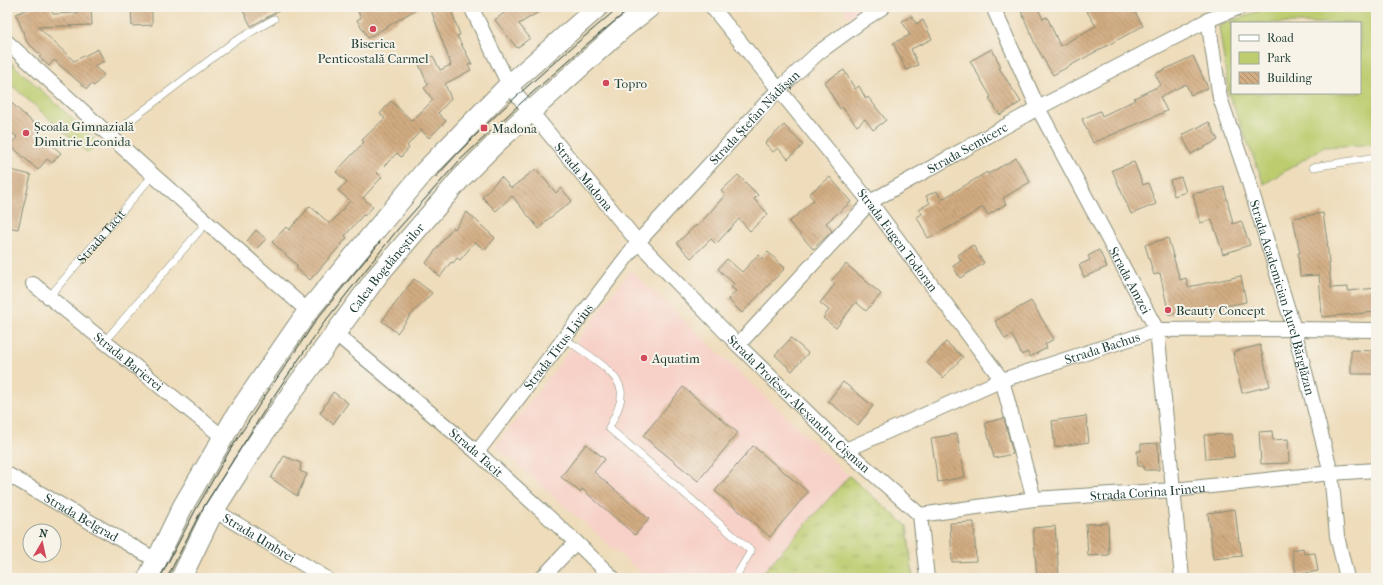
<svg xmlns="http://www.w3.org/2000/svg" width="1383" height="585" viewBox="0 0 1383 585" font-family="'IM FELL French Canon',serif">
	<defs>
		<pattern id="grass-tufts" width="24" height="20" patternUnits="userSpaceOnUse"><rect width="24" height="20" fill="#bccc6e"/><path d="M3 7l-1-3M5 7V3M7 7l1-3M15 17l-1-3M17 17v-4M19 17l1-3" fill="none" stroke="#98a75b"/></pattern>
		<pattern id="building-back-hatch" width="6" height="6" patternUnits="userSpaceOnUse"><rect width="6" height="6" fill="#d2ac82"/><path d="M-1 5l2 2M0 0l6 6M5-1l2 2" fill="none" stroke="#aa8d6b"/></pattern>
	</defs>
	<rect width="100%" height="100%" fill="#f7f3e8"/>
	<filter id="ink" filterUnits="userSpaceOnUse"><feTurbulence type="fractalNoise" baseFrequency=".025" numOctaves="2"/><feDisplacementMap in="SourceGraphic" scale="8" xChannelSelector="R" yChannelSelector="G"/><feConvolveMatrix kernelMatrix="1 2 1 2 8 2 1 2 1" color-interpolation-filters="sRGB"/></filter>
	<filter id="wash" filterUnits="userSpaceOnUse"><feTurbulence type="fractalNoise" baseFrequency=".012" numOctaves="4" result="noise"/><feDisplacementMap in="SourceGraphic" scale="16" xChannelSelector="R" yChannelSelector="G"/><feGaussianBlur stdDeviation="0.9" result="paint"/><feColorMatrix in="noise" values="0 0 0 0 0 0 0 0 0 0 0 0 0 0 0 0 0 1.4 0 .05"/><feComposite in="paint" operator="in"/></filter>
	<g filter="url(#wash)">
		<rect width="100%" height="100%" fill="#eedcba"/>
		<path fill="#f7d1c8" d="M843,7H865L848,17Z
			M631,270L849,476L758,578H647L496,446Z"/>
		<path fill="url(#grass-tufts)" stroke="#6e8451" d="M849,476L907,526L913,578H758Z"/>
		<path fill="#bccc6e" stroke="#6e8451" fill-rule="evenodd" d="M1269,7H1376V144L1324,147L1264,184L1229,95L1219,26ZM1232,23H1360V93H1232Z
			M7,59L98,142L88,153L7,81Z"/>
		<g id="blocks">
			<path fill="url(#building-back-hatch)" d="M33,7H50L53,14L77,13L76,7H91L92,25L38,27L74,61L98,49L104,61L94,66L104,75L94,86L91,84L87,89L54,60L49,66L39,57L41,55L27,42L16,14Z
				M131,7H152V25L132,26Z
				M241,7H286L251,26Z
				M356,7H420L368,38L357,20L361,18Z
				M430,7H450L460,35L457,36L472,64L468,65L471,70L445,84L451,99L438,113L446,121L429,138L421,130L407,146L409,148L401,157L397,153L377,173L382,177L363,198L373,207L364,216L363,215L345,236L347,238L310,280L296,268L298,266L272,242L286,227L289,230L310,206L330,224L350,201L338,190L347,182L336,172L364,142L362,140L385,118L380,114L391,101L412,121L433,100L424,88L428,85L418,62L433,56L440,70L451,65Z
				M512,7H547L519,24L530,38L517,48L495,20Z
				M1030,7H1037L1043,19L1047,17L1060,46L1096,26L1084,7H1132L1143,26L1053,75L1036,46L1021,11Z
				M912,16L916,24L923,20L932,39L911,49L918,65L906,70L893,43L910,35L902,21Z
				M992,49L1001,67L999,68L1021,102L1000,115L989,98L991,97L970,61Z
				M1193,56L1208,88L1191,95L1186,84L1160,97L1167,111L1093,143L1082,119L1100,111L1102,116L1135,100L1134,98L1161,85L1155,74Z
				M844,70L855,89L859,86L866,99L868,97L886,120L873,130L865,119L857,126L842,107L840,109L824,82Z
				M7,99L38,127L35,130L61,153L52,163L47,159L38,170L10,145L17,137L7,128Z
				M1209,122L1218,140L1191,154L1182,135Z
				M784,125L803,145L788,159L778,148L773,152L765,143Z
				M1016,158L1030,182L1003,198L1006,204L988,215L983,207L956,224L928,238L917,217L922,214L919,209L930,203L926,196L937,191L941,200L987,172L988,174Z
				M1134,162L1143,185L1148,183L1156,204L1131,214L1112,170Z
				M7,169L31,175L18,229L7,227Z
				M536,169L556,193L561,188L572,201L547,220L539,229L512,196L496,211L482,197L501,177L511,188Z
				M738,175L758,195L754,199L768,214L750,231L739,219L716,244L711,239L691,258L677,243L696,225L697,227L725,195L721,191Z
				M830,177L851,202L826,223L832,231L813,249L789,222L814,200L809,194Z
				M1181,177L1186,192L1174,196L1170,180Z
				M1224,187L1233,224L1241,221L1250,245L1223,254L1212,220L1200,223L1193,194Z
				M467,212L495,238L485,250L475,242L460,260L457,258L453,263L451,262L440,277L426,263L453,227L455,229Z
				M1323,213L1327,240L1331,288L1348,287V291L1376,288V312L1322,317L1319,275L1300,276L1298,253H1300L1293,218Z
				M256,230L266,239L256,249L247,241Z
				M1168,238L1180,280L1186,278L1188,287L1241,276L1246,302L1211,309L1210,307L1169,315L1160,273L1154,275L1145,245Z
				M973,245L984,263L960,278L953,266L961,261L958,255Z
				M1099,250L1107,267L1084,277L1079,265L1090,260L1088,256Z
				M768,252L785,268L742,313L728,299L736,291L731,287L734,284L718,269L727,259L742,272L758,255L762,259Z
				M846,264L881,294L866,311L856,302L836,328L823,318L829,310L820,303L835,284L831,281Z
				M414,279L432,293L411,315L397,333L382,321Z
				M1031,301L1054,339L1045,344L1047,348L1030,357L1027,352L1022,355L1012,335L1005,339L995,321Z
				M791,338L808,353L792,371L775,355Z
				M946,342L963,357L943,378L927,363Z
				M1260,345L1270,386L1242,393L1233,352Z
				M1351,350L1375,351L1374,374H1351Z
				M843,382L873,406L858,425L828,401Z
				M683,387L738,433L698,481L643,436Z
				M333,392L348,403L333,424L320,413Z
				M1086,416L1089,442L1055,447L1052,421Z
				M1004,418L1013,454L994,458L985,423Z
				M1272,431L1273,440L1288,439L1289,463L1261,464L1259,432Z
				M957,434L965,477L938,482L931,438Z
				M1232,434L1234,457L1206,459L1204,435Z
				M1158,443L1159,470H1144L1143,466H1138L1137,451H1141V444Z
				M586,444L605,459L594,472L649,519L635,535L582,489L580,492L561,477Z
				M753,446L808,492L770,537L715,491Z
				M284,456L301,463L300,471L307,474L297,496L271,478Z
				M1235,509L1239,542L1240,541L1242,556L1213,559L1208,513Z
				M974,522L976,561L952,562L950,523Z
				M1108,523L1109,555L1088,556L1086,524Z
				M1055,526L1059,578H1037L1033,528Z
				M1303,548L1304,554L1315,553L1318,571L1296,575L1292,550Z"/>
		</g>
	</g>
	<g filter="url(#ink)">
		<use href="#blocks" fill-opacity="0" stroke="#868c77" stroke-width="1"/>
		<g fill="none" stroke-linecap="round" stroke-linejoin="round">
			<defs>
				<g id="lane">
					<path d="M110,136L232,43L274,19"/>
					<path d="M1313,167L1376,157"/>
					<path id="s1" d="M49,297L153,175"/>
					<path d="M564,338C580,350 617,370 621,390C623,403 614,417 609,428L751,551L735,578"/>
					<path d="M104,342L207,222"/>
				</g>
				<g id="street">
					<path id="s2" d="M471,7L509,85L638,242L738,345L846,450L920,515L927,578"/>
					<path id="s3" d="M712,7L870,202L1002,380L1034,499"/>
					<path id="s4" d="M993,7L1038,108L1157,330L1182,578"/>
					<path id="s5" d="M1208,20L1220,98L1247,176L1294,329L1331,473L1337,536L1347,578"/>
					<path d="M7,42L153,175L308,311"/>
					<path id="s6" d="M33,284L224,438"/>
					<path id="s7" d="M335,333L477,452L576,542L613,578"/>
					<path id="s8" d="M738,345L870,202L1038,108L1208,20L1240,7"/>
					<path id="s9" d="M846,450L1002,380L1157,330L1294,329L1376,330"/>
					<path id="s10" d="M477,452L638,242L778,90L818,53L866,18L883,7"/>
					<path id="s11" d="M7,474L156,560"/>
					<path id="s12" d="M214,510L326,578"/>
					<path id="s13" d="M920,515L1034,499L1174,490L1331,473L1376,470"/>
					<path d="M542,578L576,542"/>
				</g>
				<g id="secondary">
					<path d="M148,578L183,506L237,414L308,311L425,171L509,85L598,7"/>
					<path id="s14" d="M181,578L214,510L249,455L295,388L378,275L461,178L497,142L621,30L650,7"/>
				</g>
			</defs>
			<use href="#lane" stroke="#868c77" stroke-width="8"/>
			<use href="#street" stroke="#868c77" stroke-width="16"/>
			<use href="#secondary" stroke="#868c77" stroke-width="22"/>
			<use href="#lane" stroke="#fff" stroke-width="7"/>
			<use href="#street" stroke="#fff" stroke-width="14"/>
			<use href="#secondary" stroke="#fff" stroke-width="20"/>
			<path stroke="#1f3d34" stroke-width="1" d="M436,177C491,115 556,61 619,7
				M160,578L195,511L230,450L265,396L317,319L380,242
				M167,578L200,513L271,400L323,324L398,229L459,161L522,102L587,44L632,7"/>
		</g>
	</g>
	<g fill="#d1495b" stroke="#f7f3e8" stroke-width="1.5">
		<circle cx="373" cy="29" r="4"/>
		<circle cx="606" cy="83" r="4"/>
		<rect x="480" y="124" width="8" height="8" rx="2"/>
		<circle cx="26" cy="133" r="4"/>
		<circle cx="1168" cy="310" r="4"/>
		<circle cx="644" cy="358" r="4"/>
	</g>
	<g text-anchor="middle" stroke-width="4" stroke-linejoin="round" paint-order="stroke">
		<g font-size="13" fill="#1f3d34" stroke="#f7f3e8" text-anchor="start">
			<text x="373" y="48" text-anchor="middle">Biserica<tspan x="373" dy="15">Penticostală Carmel</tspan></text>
			<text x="614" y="88">Topro</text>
			<text x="34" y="131">Școala Gimnazială<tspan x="34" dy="15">Dimitrie Leonida</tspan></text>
			<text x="492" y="133">Madona</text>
			<text x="1176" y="315">Beauty Concept</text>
			<text x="652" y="363">Aquatim</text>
		</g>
		<g font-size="13" fill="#1f3d34" stroke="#f7f3e8">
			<text dy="5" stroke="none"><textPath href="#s10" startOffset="435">Strada Ștefan Nădășan</textPath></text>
			<text dy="5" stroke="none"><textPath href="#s8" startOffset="306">Strada Semicerc</textPath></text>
			<text dy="5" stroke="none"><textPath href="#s2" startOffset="205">Strada Madona</textPath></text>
			<text dy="5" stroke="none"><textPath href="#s1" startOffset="80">Strada Tacit</textPath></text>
			<text dy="5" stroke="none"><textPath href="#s3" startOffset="298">Strada Eugen Todoran</textPath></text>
			<text dy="5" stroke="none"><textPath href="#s14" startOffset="373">Calea Bogdăneștilor</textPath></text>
			<text dy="5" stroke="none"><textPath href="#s4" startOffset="306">Strada Amzei</textPath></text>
			<text dy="5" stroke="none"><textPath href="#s5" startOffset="288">Strada Academician Aurel Bărglăzan</textPath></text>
			<text dy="5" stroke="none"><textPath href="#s10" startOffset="133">Strada Titus Livius</textPath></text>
			<text dy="5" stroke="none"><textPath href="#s9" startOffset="276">Strada Bachus</textPath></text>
			<text dy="5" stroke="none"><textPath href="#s6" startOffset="123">Strada Barierei</textPath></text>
			<text dy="5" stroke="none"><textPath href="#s2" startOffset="518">Strada Profesor Alexandru Cișman</textPath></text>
			<text dy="5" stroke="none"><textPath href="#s7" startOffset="185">Strada Tacit</textPath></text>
			<text dy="5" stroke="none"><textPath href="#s13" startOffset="229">Strada Corina Irineu</textPath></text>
			<text dy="5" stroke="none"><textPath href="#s11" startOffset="86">Strada Belgrad</textPath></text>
			<text dy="5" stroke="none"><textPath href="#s12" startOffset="53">Strada Umbrei</textPath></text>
		</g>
	</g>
	<rect width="1383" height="585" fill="none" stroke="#f7f3e8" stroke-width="24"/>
	<rect x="1231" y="22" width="130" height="72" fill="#f7f3e8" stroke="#a1aaa0"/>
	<rect x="1239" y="35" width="20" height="6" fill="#ffffff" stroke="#a1aaa0"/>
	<text x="1267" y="42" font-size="12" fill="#1f3d34">Road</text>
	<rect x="1239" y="52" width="20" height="12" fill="#bccc6e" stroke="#a1aaa0"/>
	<text x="1267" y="62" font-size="12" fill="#1f3d34">Park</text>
	<rect x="1239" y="72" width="20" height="12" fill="url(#building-back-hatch)" stroke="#a1aaa0"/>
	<text x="1267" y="82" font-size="12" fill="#1f3d34">Building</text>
	<g transform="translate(42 543) rotate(9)"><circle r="19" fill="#f7f3e8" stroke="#a1aaa0"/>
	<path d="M0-3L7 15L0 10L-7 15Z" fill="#d1495b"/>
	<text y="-6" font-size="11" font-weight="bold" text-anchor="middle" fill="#1f3d34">N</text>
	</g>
</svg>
